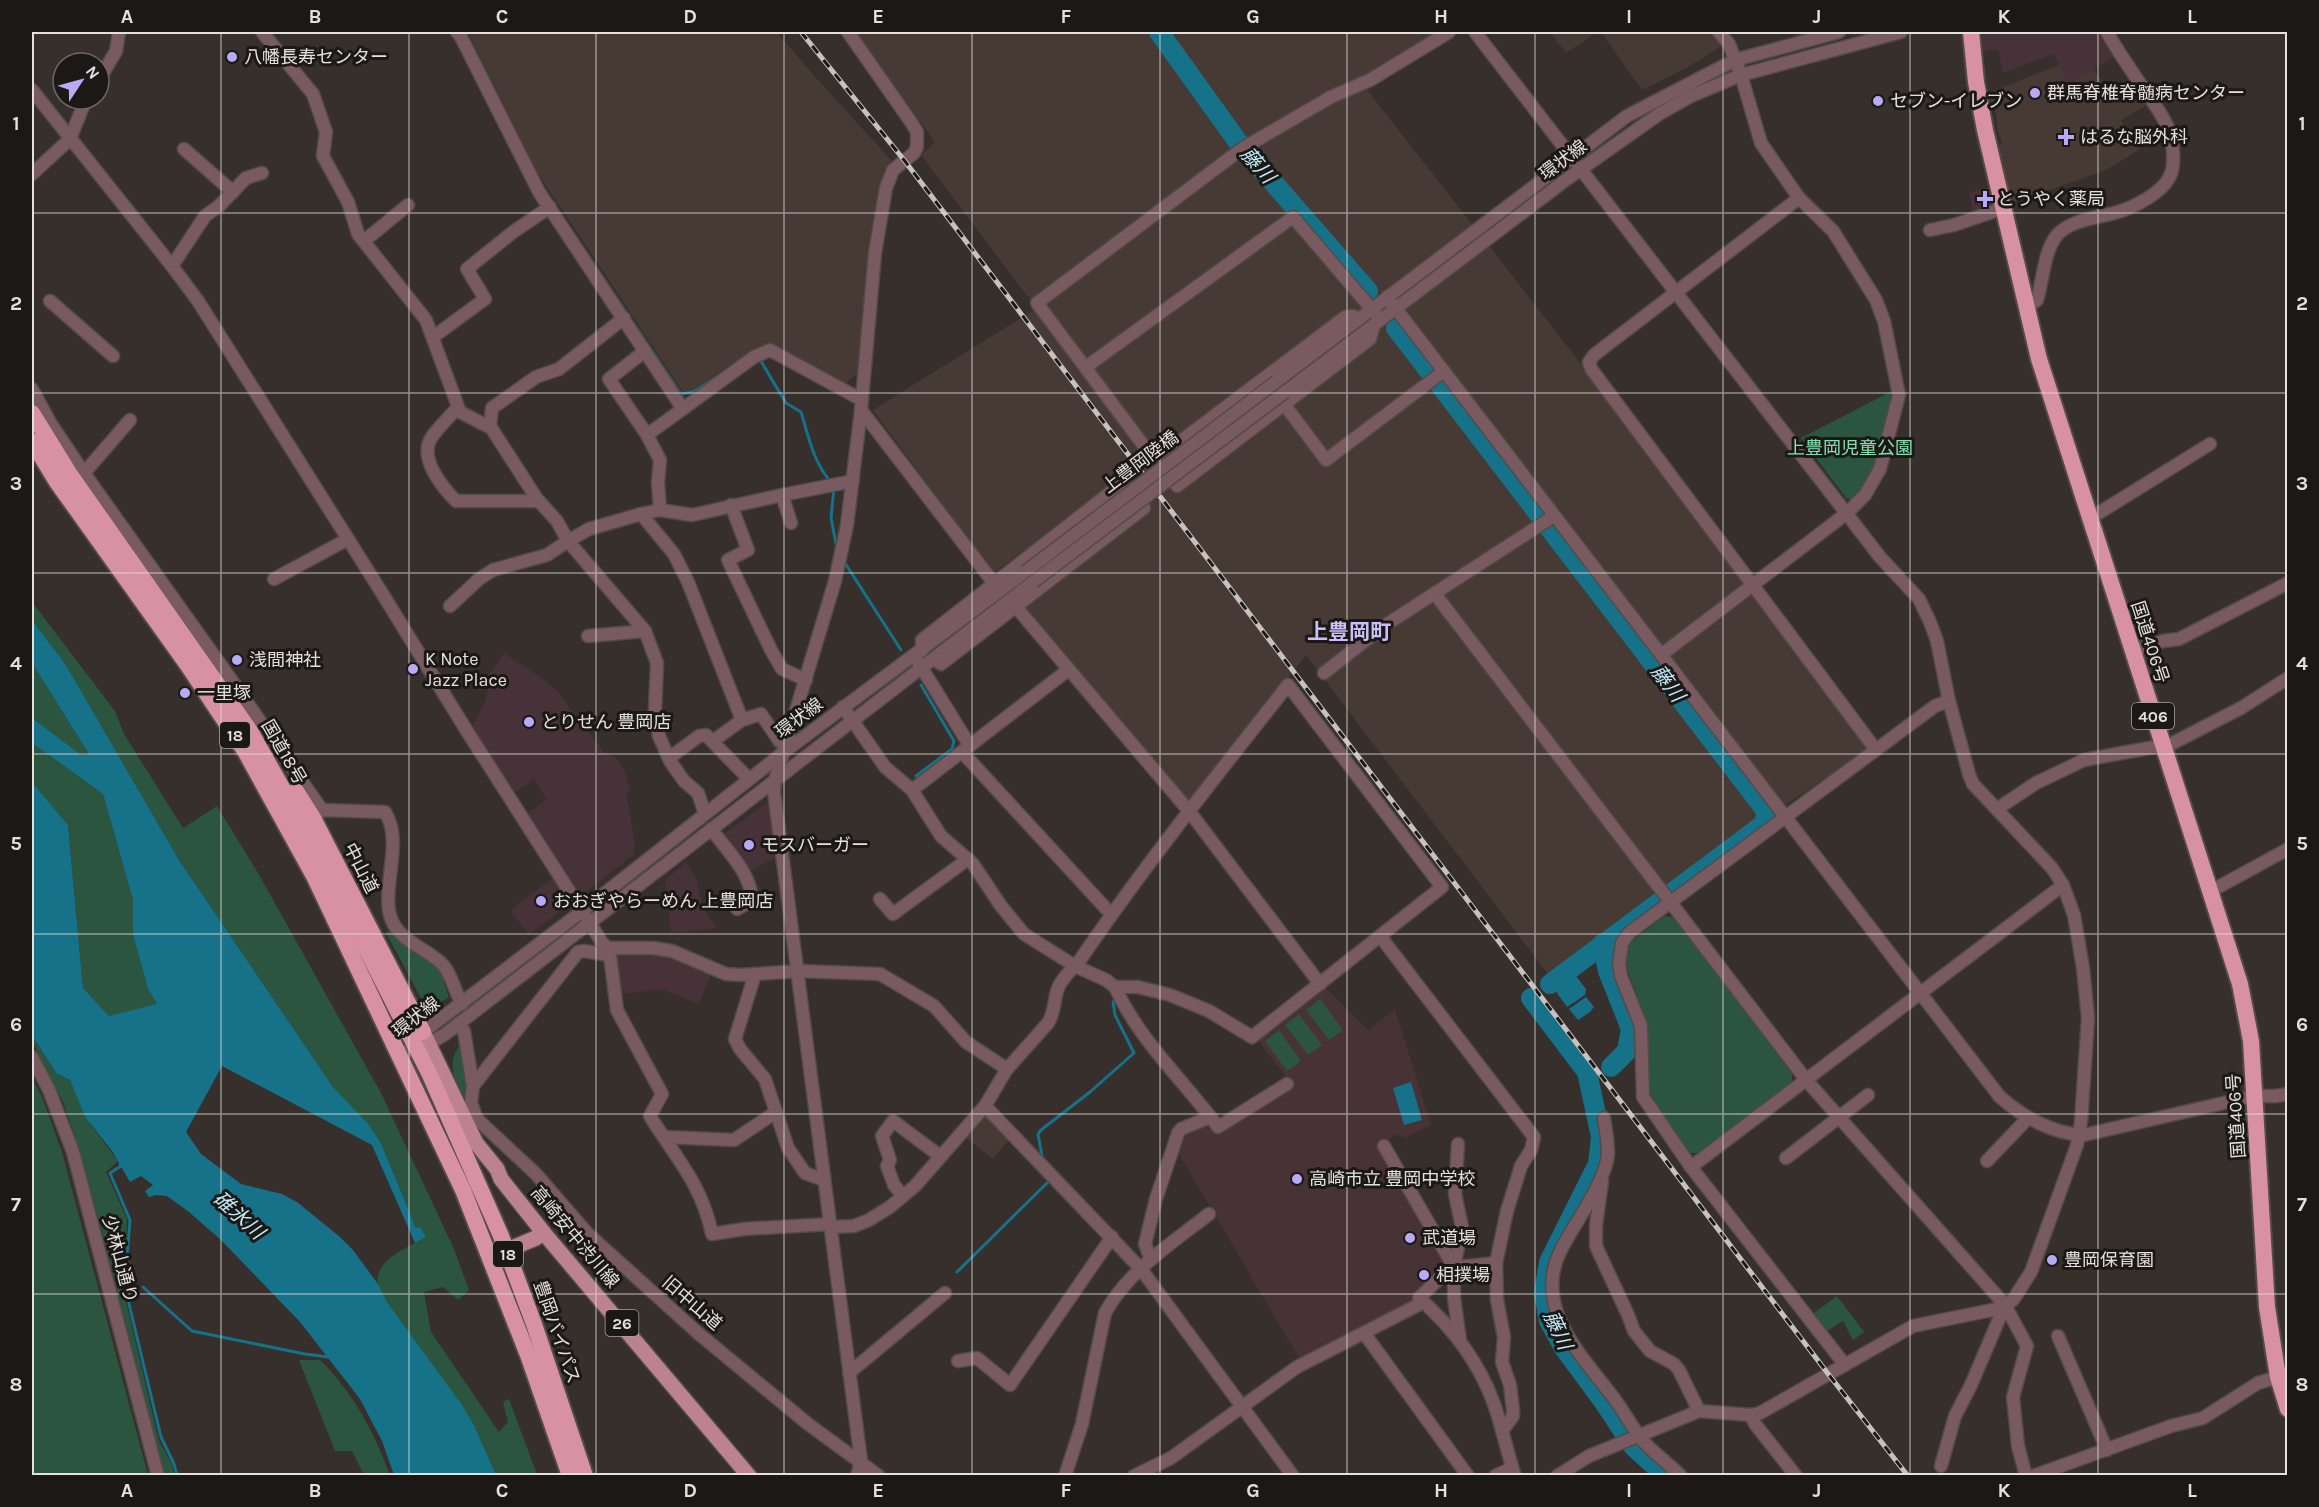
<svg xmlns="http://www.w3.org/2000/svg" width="2319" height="1507" font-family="Karla,'Noto Sans JP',sans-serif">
	<rect width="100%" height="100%" fill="#362f2c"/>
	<g fill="#463238">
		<path d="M1980 32H2104L2117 55 2067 86 2054 54 2003 73 1998 49 1981 52Z"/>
		<path d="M1991 188 1996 208 1973 213 1969 192Z"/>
		<path d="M504 653 546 681 557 691 605 753 616 758 624 769 630 788 627 797 635 843 634 854 577 899 523 816 547 800 534 779 511 795 470 729 479 714 486 699 489 674Z"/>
		<path d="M772 799 780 855 747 873 722 835Z"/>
		<path d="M686 863 696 877 703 908 717 928 671 933 665 880Z"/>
		<path d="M554 878 570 904 529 935 511 912 520 902Z"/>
		<path d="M613 951 671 953 712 972 699 1004 662 989 616 995Z"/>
	</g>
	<g fill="#473a34">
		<path d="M468 32H777L809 70 891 160 883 176 879 192 869 257 859 372 842 386 774 347 756 349 685 395 537 172Z"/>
		<path d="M855 32H1440L1370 77 1244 141 1031 301 921 155 935 142Z"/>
		<path d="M1550 32H1597L1566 53Z"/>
		<path d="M1601 32H1713L1721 39 1722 46 1688 67 1642 90Z"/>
		<path d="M2059 65 2068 85 2094 69 2108 90 2131 77 2149 104 2121 120 2139 150 2104 171 2010 204 1998 150 2002 142 1998 132 1996 114 1988 93Z"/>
		<path d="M1364 86 1582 365 1867 743 1866 751 1763 820 1657 896 1551 978 1306 655 1190 806 1022 607 1151 510 1128 476 993 573 873 410 1040 306 1251 149Z"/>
		<path d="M985 1115H989L1010 1138 993 1159 965 1137Z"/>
	</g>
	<path fill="#473235" d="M1324 986 1368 1030 1395 1009 1431 1125 1405 1138 1397 1134 1380 1145 1446 1258 1445 1267 1413 1297 1416 1300 1300 1360 1178 1152 1183 1136 1186 1133 1207 1123 1215 1133 1292 1084 1257 1039Z"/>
	<g fill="#2b553f">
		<path d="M1892 391 1894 395C1885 430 1882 477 1852 500L1846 498 1801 438Z"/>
		<path d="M32 602 115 711 124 734 183 828 217 806 258 873 381 1093 454 1249 469 1290 458 1300 443 1287 424 1292 431 1332 499 1432 508 1422 503 1402 509 1399 536 1472 533 1475H496L475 1427 462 1406 387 1302C385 1297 379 1290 378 1285 373 1260 409 1247 426 1237L416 1228 381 1143 333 1087 179 860 66 665 32 620Z"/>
		<path d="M32 663 89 754 81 756 32 718Z"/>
		<path d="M32 743 103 794 133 900V935L148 989 158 1005 109 1016 83 988 68 825 32 782Z"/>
		<path d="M1665 916 1675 918 1792 1074V1084L1698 1153H1689L1650 1096 1647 1023 1625 963 1628 946 1633 940Z"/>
		<path d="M390 929 431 962 441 973 449 998 432 1005 421 998 386 933Z"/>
		<path d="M1320 999 1343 1030 1329 1040 1306 1010Z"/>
		<path d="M1299 1014 1322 1045 1308 1055 1285 1025Z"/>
		<path d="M1279 1030 1301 1061 1287 1071 1265 1041Z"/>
		<path d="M32 1035 56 1073 70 1080 85 1117 118 1161 106 1172 127 1219 125 1297 159 1441 172 1464 174 1475H164L103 1235 78 1145 63 1102 32 1041Z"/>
		<path d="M462 1042 469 1082 467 1105C457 1082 443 1065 462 1042Z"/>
		<path d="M32 1077 42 1097 62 1152 148 1475H32Z"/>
		<path d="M1837 1296 1864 1332 1853 1340 1843 1321 1827 1331 1814 1313Z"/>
		<path d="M299 1360H320C353 1392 374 1432 390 1475H364L352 1451H335Z"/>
	</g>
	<g fill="#157289">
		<path d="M32 620 66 665 179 860 333 1087 369 1125 381 1143 416 1228 420 1227 426 1237 415 1243 372 1145 222 1066 186 1132 201 1154 241 1184 282 1194 297 1202 340 1237 353 1250 378 1284 387 1302 462 1405 475 1427 496 1475H394L382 1441 360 1399 300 1322 221 1240 189 1212 167 1196 156 1195 149 1197 145 1191 153 1185 141 1176 130 1182 112 1151 85 1117 70 1080 56 1073 32 1035V782L68 825 83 988 109 1016 157 1004 148 989 133 935V900L103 794 32 743V718L81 755 89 754 32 663Z"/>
		<path d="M1572 971 1586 989 1585 995 1567 1007 1557 993 1556 982Z"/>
		<path d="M1586 997 1594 1007 1590 1012 1578 1020 1569 1009Z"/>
		<path d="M1411 1082 1422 1120 1404 1125 1393 1088Z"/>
	</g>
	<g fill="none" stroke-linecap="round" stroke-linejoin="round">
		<g stroke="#157289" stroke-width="3">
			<path d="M465 32 490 81"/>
			<path d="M573 233 681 394 693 392 721 374"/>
			<path d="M759 358 786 403 801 412C808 435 814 464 831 482"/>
			<path d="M834 488 831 518 837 549"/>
			<path d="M843 560 901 650"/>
			<path d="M916 776 952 749 954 741 921 685"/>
			<path d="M1042 1156 1038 1134 1041 1130 1090 1092 1134 1053 1115 1015 1113 1002 1117 999"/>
			<path d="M120 1164 121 1166 110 1173 130 1220 127 1258 129 1304 161 1437 174 1464 177 1476"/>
			<path d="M128 1262 132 1272"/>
			<path d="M957 1272 1047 1183"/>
			<path d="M143 1287 192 1331 305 1354 328 1357"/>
		</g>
		<g stroke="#157289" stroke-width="20">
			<path d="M1159 32 1238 142 1368 291"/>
			<path d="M1396 328 1429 371"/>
			<path d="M1440 385 1767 812 1764 824 1550 984"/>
			<path d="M1602 944 1608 971 1631 1029 1627 1051 1611 1067"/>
			<path d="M1531 998 1587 1072 1601 1137 1598 1164 1549 1262 1544 1293 1549 1321 1564 1348 1604 1402 1633 1446 1666 1476"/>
		</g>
		<defs>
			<g id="minor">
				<path d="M262 32 313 94 326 132 323 156 348 202 358 234 426 320 460 412 491 428"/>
				<path d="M457 32 461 37 539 192 683 409"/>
				<path d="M848 32 911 122 917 132V147L914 153 893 170 886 188 875 253 861 410 847 525 835 581 775 780 774 792 861 1461 857 1476"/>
				<path d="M1475 32 1880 557 1919 599 1930 622 1937 641 1949 701 1969 774 1973 784 2052 868 2063 885 2074 915 2083 968 2088 1018 2081 1122 2077 1145 2031 1272 2013 1300 1997 1309 1913 1326 1760 1413 1751 1415 1699 1411 1589 1456 1557 1476"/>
				<path d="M99 80 116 51 119 32"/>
				<path d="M32 90 172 266 198 301 382 593 465 728 603 944 609 948H653L672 951 726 974 741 975 799 971 880 974 934 1006 966 1042 1007 1069"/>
				<path d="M184 149 233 192"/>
				<path d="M32 174 70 139 86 99"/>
				<path d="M1799 198 1594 355 1589 362 1592 370 1876 750"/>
				<path d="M1930 230 1954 225 2004 208"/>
				<path d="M364 241 408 205"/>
				<path d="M172 266 205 216 219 206 246 178 262 173"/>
				<path d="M1387 297 2000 1097C2023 1117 2053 1134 2084 1135L2254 1096H2276L2288 1094"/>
				<path d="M50 301 113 356"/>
				<path d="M2027 307 2037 300C2043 280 2044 251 2057 235 2073 218 2101 218 2121 211 2136 206 2161 193 2169 178 2176 166 2173 145 2170 133 2165 117 2153 103 2144 89 2131 70 2118 52 2107 32"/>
				<path d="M624 318 559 369 536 377 492 408 490 426 537 499 557 521 568 541 645 631 657 663 655 710 659 736 670 761 684 781 698 793 705 814"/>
				<path d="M1374 325 1370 339 1177 486 1157 459 1147 450 1037 303 1243 148 1331 97 1370 80 1449 32"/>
				<path d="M433 337 485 299 467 269 513 232 550 207"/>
				<path d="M645 351 609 379 647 435 660 460 658 482 660 510"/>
				<path d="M1086 367 1293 217 1376 314"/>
				<path d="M1277 381 1627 116 1735 60 1839 32"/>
				<path d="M32 389 51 424 84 473 230 678 322 810"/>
				<path d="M1285 392 1567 179 1659 114 1691 96 1741 75 1901 32"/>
				<path d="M1284 404 1326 460 1444 371"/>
				<path d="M458 407C450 417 436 429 430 440 420 460 443 488 456 501H539"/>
				<path d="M861 410 993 582"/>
				<path d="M647 435 754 357 770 350 862 400"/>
				<path d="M1157 459 1345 317 1353 316 1359 319"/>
				<path d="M84 473 130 420"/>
				<path d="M782 495 853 481"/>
				<path d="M731 505 748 550 728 560 771 650 782 669 806 680"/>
				<path d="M641 514 674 554 688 582 742 720"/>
				<path d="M2089 519 2210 444"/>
				<path d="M274 579 348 539"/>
				<path d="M1435 594 1807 1081 2005 1305 2027 1346 2013 1397 2018 1446 2026 1476"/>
				<path d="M450 606 479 579 493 570 547 555 568 541 589 529 641 514 660 510 692 515 782 495 791 523"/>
				<path d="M1016 607 1189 811 1320 984"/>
				<path d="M588 636 645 631"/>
				<path d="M922 651V640L1125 481 1144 508 941 664 933 659"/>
				<path d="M2132 651 2163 641 2179 639 2288 583"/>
				<path d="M1661 655 1847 513 1865 495 1880 469 1899 395 1884 321 1876 300 1833 231 1799 198 1761 143 1741 75 1729 44 1719 32"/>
				<path d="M918 662 970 746"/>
				<path d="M1324 673 1384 626 1554 516"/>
				<path d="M713 741 742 720 761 714 780 742 788 740"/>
				<path d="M962 752 1111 914"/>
				<path d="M669 758 699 736 706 735 749 779"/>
				<path d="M912 790 1068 670"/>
				<path d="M1997 809 2036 783 2084 760 2171 744 2241 708 2288 678"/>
				<path d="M317 815 322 810 385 812C405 843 379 891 392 921 402 943 429 949 444 966 452 976 455 992 462 1004"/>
				<path d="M711 829C726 849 751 873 752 900L737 909"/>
				<path d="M2211 891 2288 849"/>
				<path d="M880 899 893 914 968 859"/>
				<path d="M1380 936 1534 1137 1531 1150 1521 1166 1507 1211 1496 1263 1497 1300 1504 1337 1502 1362 1510 1385 1513 1410V1416L1502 1431"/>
				<path d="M609 948 617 1010 662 1094 650 1116C675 1157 702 1184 712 1234L744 1229 831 1224"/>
				<path d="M755 974 735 1039 740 1049 765 1079 788 1148 805 1173 824 1180"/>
				<path d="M1115 987C1139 1040 1184 1081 1218 1127L1287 1084"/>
				<path d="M458 1024 464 1031 473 1086 471 1103 477 1119 536 1174 587 1233 699 1334 808 1424 879 1476"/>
				<path d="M418 1036 581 912 784 752 1025 572"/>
				<path d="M399 1052 417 1050 444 1035 1033 582"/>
				<path d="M32 1057 49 1090 73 1152 158 1476"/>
				<path d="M473 1086 578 952 584 951 609 955"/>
				<path d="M985 1106 1141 1269 1293 1476"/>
				<path d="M1604 1118C1606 1130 1608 1142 1608 1154 1606 1182 1573 1225 1560 1252 1533 1308 1582 1356 1613 1397 1624 1411 1632 1428 1644 1442 1655 1454 1669 1464 1681 1476"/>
				<path d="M664 1137 734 1140 776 1112"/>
				<path d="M1458 1144 1455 1194 1462 1227 1454 1267V1298L1460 1340"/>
				<path d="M1384 1146 1454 1267"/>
				<path d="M1786 1158 1868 1095"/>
				<path d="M1987 1161 2028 1118"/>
				<path d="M1691 1167 2063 885"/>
				<path d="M1602 1181 1596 1225V1246L1628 1315 1634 1331 1650 1351 1674 1364 1679 1370 1699 1411"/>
				<path d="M903 1196 894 1185 887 1166 890 1160 882 1136 893 1121 940 1156"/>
				<path d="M831 1227 854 1226 869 1220 890 1207 915 1186 985 1106 1007 1069 1048 1023C1056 1011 1053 998 1059 986 1064 976 1073 968 1080 960 1145 865 1217 775 1288 685L1442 887 1252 1037 1209 1011 1170 995 1138 987H1115L1106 980 1075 966 1024 934 1001 906 973 864 941 836 912 790 885 767 843 707"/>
				<path d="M1151 1260 1145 1244 1156 1199 1178 1133 1181 1129 1210 1117"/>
				<path d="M1496 1263 1450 1268 1419 1298C1452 1327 1479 1362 1494 1404 1502 1427 1507 1452 1515 1476"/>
				<path d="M1364 1333 1468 1476"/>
				<path d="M2058 1336 2107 1450"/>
				<path d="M958 1361 977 1358 1010 1385 1112 1237"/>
				<path d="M1845 1365 1691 1167 1643 1097 1641 1026 1621 976 1619 964 1622 943 1629 933 1935 706 1949 701"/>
				<path d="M849 1373 945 1293"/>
				<path d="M1751 1415 1755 1424 1796 1476"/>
				<path d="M1941 1466 1955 1416 1971 1385 2005 1305"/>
				<path d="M1065 1476 1082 1424 1105 1313C1128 1271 1172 1243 1209 1214"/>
				<path d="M1134 1476 1171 1458 1297 1367 1418 1305 1422 1301"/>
				<path d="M1495 1476 1512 1468"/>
				<path d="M2033 1476 2171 1426 2203 1418 2258 1383 2278 1377"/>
			</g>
			<g id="major">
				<path d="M423 1032 476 1143 497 1169 501 1179 543 1232 749 1476"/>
				<path d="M490 1257 536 1238 543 1232"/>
			</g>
			<g id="highway">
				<path d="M1971 32 1976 82 1985 130 2039 359 2240 984 2251 1041 2267 1307 2278 1377 2288 1409"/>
				<path d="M32 413 69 473 250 731 306 830 430 1075 501 1236 534 1324 585 1476"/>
				<path d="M32 441 57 482 187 664 245 751 315 878 463 1190 528 1355 570 1476"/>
				<path d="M296 791 313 818 423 1032"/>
			</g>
		</defs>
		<use href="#minor" stroke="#524b48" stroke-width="15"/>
		<use href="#major" stroke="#524b48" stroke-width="18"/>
		<use href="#highway" stroke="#524b48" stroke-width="20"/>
		<use href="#minor" stroke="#785a60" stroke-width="12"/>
		<use href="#major" stroke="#bc828e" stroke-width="15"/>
		<use href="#highway" stroke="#d791a0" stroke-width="16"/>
		<defs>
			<path id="rail" d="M801 32 904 160 1829 1375 1908 1476"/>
		</defs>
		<use href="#rail" stroke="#c6c2bf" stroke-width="5"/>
		<use href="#rail" stroke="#1b1816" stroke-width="3" stroke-dasharray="9" stroke-linecap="butt"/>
		<defs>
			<g id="minor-bridge">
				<path d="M1025 572 1277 381"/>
				<path d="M1033 582 1285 392"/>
			</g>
		</defs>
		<use href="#minor-bridge" stroke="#524b48" stroke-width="15" stroke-linecap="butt"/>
		<use href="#minor-bridge" stroke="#785a60" stroke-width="12"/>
	</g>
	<path fill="none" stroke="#e4e0dd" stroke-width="1.5" stroke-opacity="0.55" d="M221 32V1476M409 32V1476M596 32V1476M784 32V1476M972 32V1476M1160 32V1476M1347 32V1476M1535 32V1476M1723 32V1476M1910 32V1476M2098 32V1476M32 213H2288M32 393H2288M32 573H2288M32 754H2288M32 934H2288M32 1114H2288M32 1294H2288"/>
	<g fill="#b7abf8" stroke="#1b1816" stroke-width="2">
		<circle cx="232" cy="57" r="6"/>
		<circle cx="2035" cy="93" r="6"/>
		<circle cx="1878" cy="101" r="6"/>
		<path d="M2063 128h6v6h6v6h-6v6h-6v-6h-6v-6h6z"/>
		<path d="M1982 190h6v6h6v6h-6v6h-6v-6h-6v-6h6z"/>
		<circle cx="237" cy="660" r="6"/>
		<circle cx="413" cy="669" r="6"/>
		<circle cx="185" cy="693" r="6"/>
		<circle cx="529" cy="722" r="6"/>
		<circle cx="749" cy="845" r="6"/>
		<circle cx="541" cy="901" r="6"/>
		<circle cx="1297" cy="1179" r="6"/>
		<circle cx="1410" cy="1238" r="6"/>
		<circle cx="2052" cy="1260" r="6"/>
		<circle cx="1424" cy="1275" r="6"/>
	</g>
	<g text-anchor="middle" stroke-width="6" stroke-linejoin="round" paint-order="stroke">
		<g fill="#1b1816" stroke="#a8a4a1" stroke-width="1.5">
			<rect x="2132" y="703" width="42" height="26" rx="4.5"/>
			<rect x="220" y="722" width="30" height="26" rx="4.5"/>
			<rect x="493" y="1241" width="30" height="26" rx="4.5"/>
			<rect x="605.5" y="1310" width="33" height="26" rx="4.5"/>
		</g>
		<g font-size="16" font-weight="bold" fill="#e4e0dd">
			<text x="2153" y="722">406</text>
			<text x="235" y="741">18</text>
			<text x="508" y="1260">18</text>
			<text x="622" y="1329">26</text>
		</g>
		<g font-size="18" fill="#e4e0dd" stroke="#1b1816" text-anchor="start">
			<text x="244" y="63">八幡長寿センター</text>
			<text x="2047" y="99">群馬脊椎脊髄病センター</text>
			<text x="1890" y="107">セブン-イレブン</text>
			<text x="2080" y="143">はるな脳外科</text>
			<text x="1997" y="205">とうやく薬局</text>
			<text x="425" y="665">K Note<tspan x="425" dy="21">Jazz Place</tspan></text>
			<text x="249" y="666">浅間神社</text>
			<text x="197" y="699">一里塚</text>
			<text x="541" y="728">とりせん 豊岡店</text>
			<text x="761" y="851">モスバーガー</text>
			<text x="553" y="907">おおぎやらーめん 上豊岡店</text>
			<text x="1309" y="1185">高崎市立 豊岡中学校</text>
			<text x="1422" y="1244">武道場</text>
			<text x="2064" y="1266">豊岡保育園</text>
			<text x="1436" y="1281">相撲場</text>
		</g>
		<g font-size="18" fill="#e4e0dd" stroke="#1b1816">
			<text transform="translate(1563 160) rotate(-37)" y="6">環状線</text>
			<text transform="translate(1140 462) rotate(-37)" y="6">上豊岡陸橋</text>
			<text transform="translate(2150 642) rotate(72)" y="6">国道406号</text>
			<text transform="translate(799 718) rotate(-37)" y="6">環状線</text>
			<text transform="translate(284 752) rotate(60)" y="6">国道18号</text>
			<text transform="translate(361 868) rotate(63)" y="6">中山道</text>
			<text transform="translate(416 1017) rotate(-38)" y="6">環状線</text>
			<text transform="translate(2236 1116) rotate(-94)" y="6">国道406号</text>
			<text transform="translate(575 1237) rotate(50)" y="6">高崎安中渋川線</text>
			<text transform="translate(120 1259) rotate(75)" y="6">少林山通り</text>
			<text transform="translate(692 1303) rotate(41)" y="6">旧中山道</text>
			<text transform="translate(557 1332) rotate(71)" y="6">豊岡バイパス</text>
		</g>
		<g font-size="18" fill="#81e2af" stroke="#1b1816">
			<text x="1850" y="454">上豊岡児童公園</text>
		</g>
		<g font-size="20" font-style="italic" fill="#c1ebf8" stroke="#1b1816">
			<text transform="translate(1258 165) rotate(49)" y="7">藤川</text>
			<text transform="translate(1668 683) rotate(53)" y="7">藤川</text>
			<text transform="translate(239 1215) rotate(42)" y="7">碓氷川</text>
			<text transform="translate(1558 1330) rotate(65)" y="7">藤川</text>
		</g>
		<g font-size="21" font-weight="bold" fill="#c8c0f9" stroke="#1b1816">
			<text x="1349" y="639">上豊岡町</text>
		</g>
	</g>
	<rect width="2319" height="1507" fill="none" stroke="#1b1816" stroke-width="66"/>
	<g transform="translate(81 81) rotate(54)"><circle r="28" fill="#1b1816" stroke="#6b6866" stroke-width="1.5"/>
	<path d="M0-4.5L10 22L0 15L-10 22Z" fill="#b7abf8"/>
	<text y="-9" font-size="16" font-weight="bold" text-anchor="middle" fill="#e4e0dd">N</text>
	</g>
	<rect x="33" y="33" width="2253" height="1441" fill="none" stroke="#e4e0dd" stroke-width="2"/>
	<g font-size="20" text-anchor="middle" font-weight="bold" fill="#e4e0dd">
		<text x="127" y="23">A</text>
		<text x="315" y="23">B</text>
		<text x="502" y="23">C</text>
		<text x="690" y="23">D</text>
		<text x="878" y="23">E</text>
		<text x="1066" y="23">F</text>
		<text x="1253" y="23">G</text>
		<text x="1441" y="23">H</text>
		<text x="1629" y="23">I</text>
		<text x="1817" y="23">J</text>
		<text x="2004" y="23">K</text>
		<text x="2192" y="23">L</text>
		<text x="16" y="130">1</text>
		<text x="2302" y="130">1</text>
		<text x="16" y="310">2</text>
		<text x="2302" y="310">2</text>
		<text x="16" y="490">3</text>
		<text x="2302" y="490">3</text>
		<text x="16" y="670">4</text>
		<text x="2302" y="670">4</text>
		<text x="16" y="850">5</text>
		<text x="2302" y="850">5</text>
		<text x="16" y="1031">6</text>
		<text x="2302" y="1031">6</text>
		<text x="16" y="1211">7</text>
		<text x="2302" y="1211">7</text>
		<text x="16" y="1391">8</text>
		<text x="2302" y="1391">8</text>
		<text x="127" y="1497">A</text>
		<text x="315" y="1497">B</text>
		<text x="502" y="1497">C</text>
		<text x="690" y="1497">D</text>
		<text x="878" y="1497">E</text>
		<text x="1066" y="1497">F</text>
		<text x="1253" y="1497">G</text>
		<text x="1441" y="1497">H</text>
		<text x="1629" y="1497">I</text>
		<text x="1817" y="1497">J</text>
		<text x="2004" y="1497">K</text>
		<text x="2192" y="1497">L</text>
	</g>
</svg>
